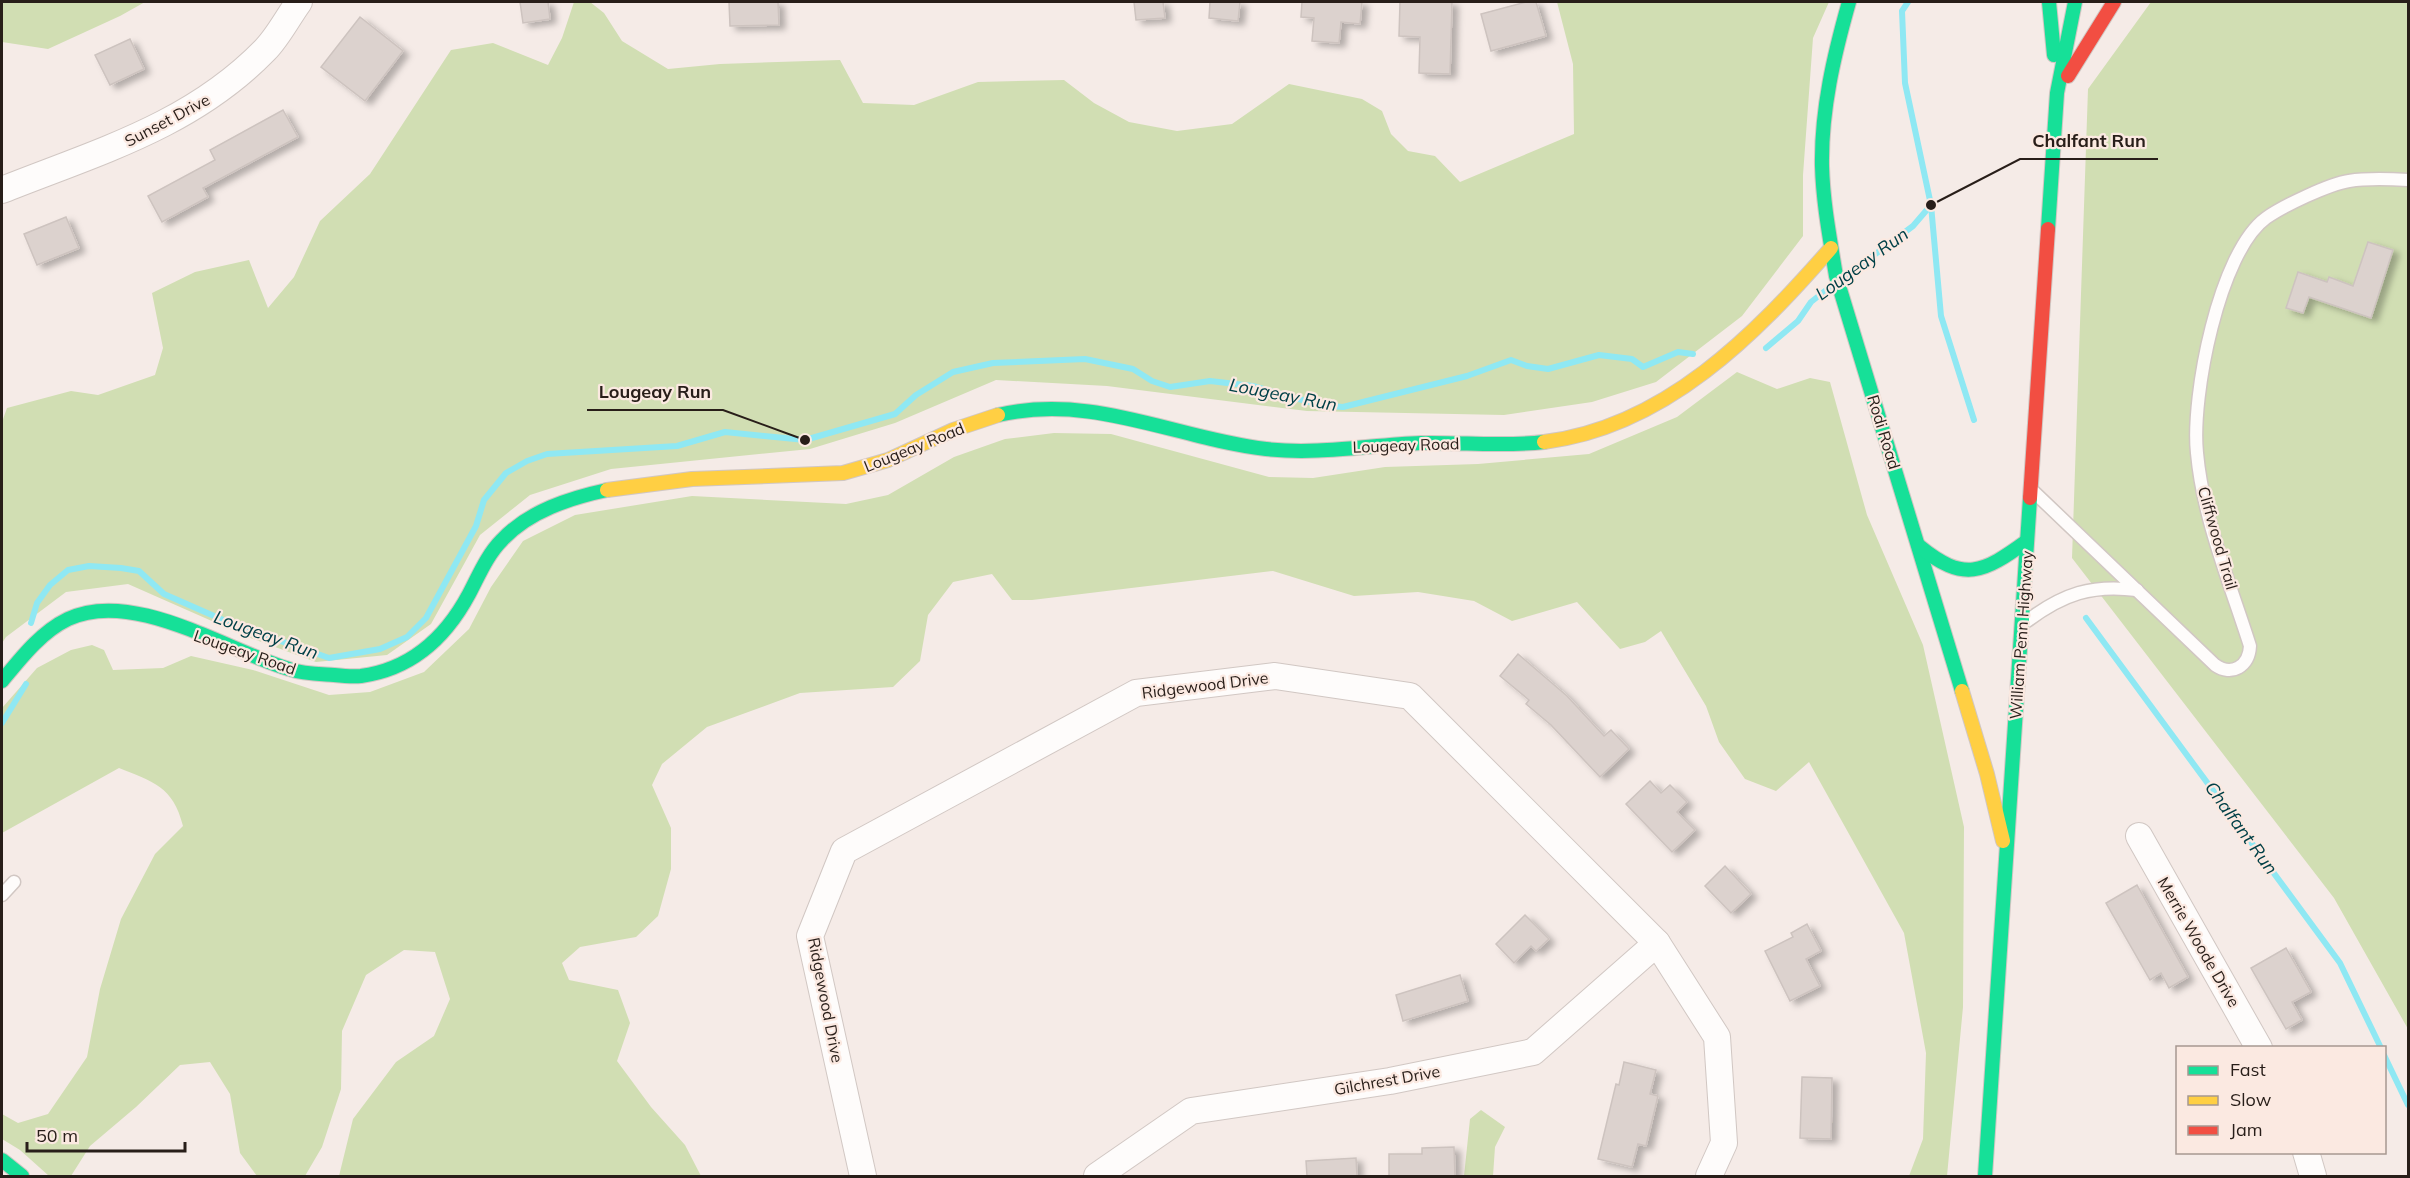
<svg xmlns="http://www.w3.org/2000/svg" width="2410" height="1178" font-family="Mulish,sans-serif">
	<defs>
		<filter id="shadow"><feDropShadow dx="6" dy="4" stdDeviation="3" flood-color="#0004"/></filter>
	</defs>
	<rect width="100%" height="100%" fill="#f5ebe7"/>
	<g fill="#d1deb3">
		<path d="M2 2H145L120 16 48 49 2 42Z"/>
		<path d="M574 2H590L604 13 622 41 668 69 720 64 840 60 863 103 914 105 978 82 1064 80 1094 103 1129 122 1177 131 1232 124 1289 84 1362 99 1382 111 1391 134 1408 151 1435 156 1460 182 1574 134 1573 64 1557 2H1829L1813 38 1803 175V236L1742 316 1656 382 1592 402 1504 415 1307 411 1107 386 996 380 895 423 810 449 611 469 530 495 480 535 431 624 387 655 316 662 248 637 128 584 66 592 6 637 2 643V422L7 408 71 391 98 395 155 375 163 348 152 293 195 272 249 260 268 308 294 277 320 221 370 174 451 50 493 43 548 65 562 38Z"/>
		<path d="M2151 2H2408V1029L2334 898 2072 558 2088 89Z"/>
		<path d="M1737 372 1777 389 1810 378 1830 382 1867 515 1923 645 1964 827 1963 1007 1947 1176H1909L1923 1139 1926 1053 1904 933 1809 762 1776 791 1745 779 1719 742 1706 706 1661 631 1645 642 1620 649 1577 602 1512 621 1474 601 1418 592 1354 596 1273 571 1032 600H1012L992 574 953 582 928 615 920 661 893 687 800 693 707 727 662 764 652 785 671 828V869L658 916 636 937 580 947 562 963 569 980 618 990 630 1023 617 1061 651 1107 685 1145 701 1176H339L353 1119 396 1062 434 1036 450 999 435 952 404 950 366 975 342 1031 341 1089 322 1147 305 1176H257L240 1153 230 1094 210 1062 180 1065 136 1107 90 1146 71 1176H49L20 1150 2 1139V1114L18 1123 48 1114 87 1057 100 989 121 919 155 854 183 826C173 786 153 782 119 768L2 833V708L37 668 71 650 92 645 104 650 113 670 163 668 191 656 253 670 329 695 370 692 424 672 469 629 491 587 523 541 575 515 692 496 846 504 888 495 954 457 1005 439 1054 433 1111 434 1269 477 1313 478 1385 467 1478 464 1589 454 1677 417Z"/>
		<path d="M1481 1110 1505 1127 1495 1147 1493 1176H1464L1470 1119Z"/>
	</g>
	<g fill="none" stroke-linecap="round" stroke-linejoin="round">
		<g stroke="#8fe8f3" stroke-width="6">
			<path d="M1908 2 1902 11 1905 83 1931 205 1941 316 1974 420"/>
			<path d="M1846 276 1913 226 1931 205"/>
			<path d="M1766 348 1798 321 1811 302 1830 287"/>
			<path d="M2086 618 2340 963 2381 1048"/>
			<path d="M31 623 37 603 50 585 68 570 89 566 121 568 139 571 164 594 230 623 329 658 380 649 407 637 426 618 476 526 484 500 506 473 527 461 547 454 677 446 725 432 805 440 895 414 916 395 953 372 993 363 1085 359 1133 369 1152 381 1170 387 1210 381 1253 386 1320 405 1343 407 1467 376 1511 360 1527 366 1548 369 1599 355 1632 359 1643 367 1678 352 1693 354"/>
			<path d="M2 723 26 684"/>
			<path d="M2384 1055 2408 1105"/>
		</g>
	</g>
	<g fill="#dcd2ce" stroke="#cdc3bf" stroke-width="1.5" filter="url(#shadow)">
		<path d="M520 2H548L550 19 523 23Z"/>
		<path d="M729 2H778L779 25 730 26Z"/>
		<path d="M1134 2H1163L1165 18 1136 20Z"/>
		<path d="M1210 2H1240L1238 21 1209 18Z"/>
		<path d="M1302 2H1362L1360 24 1341 22 1339 43 1312 41 1314 18 1301 17Z"/>
		<path d="M1400 2H1452L1450 74 1419 73 1420 37 1399 36Z"/>
		<path d="M1526 2H1536L1546 36 1491 51 1481 14Z"/>
		<path d="M360 17 403 51 365 101 321 67Z"/>
		<path d="M130 39 144 69 110 85 95 55Z"/>
		<path d="M283 110 298 137 203 188 208 197 162 222 148 196 215 160 210 150Z"/>
		<path d="M66 217 79 248 37 265 24 234Z"/>
		<path d="M2368 242 2393 250 2371 318 2309 297 2303 313 2286 308 2298 272 2327 282 2329 277 2353 286Z"/>
		<path d="M1518 654 1567 696 1604 736 1611 730 1629 749 1600 777 1551 725 1526 704 1529 700 1500 676Z"/>
		<path d="M1650 781 1661 793 1670 785 1687 802 1677 812 1695 830 1672 852 1626 804Z"/>
		<path d="M1725 866 1751 894 1731 913 1705 886Z"/>
		<path d="M2137 885 2188 977 2169 988 2161 973 2150 980 2106 903Z"/>
		<path d="M1525 915 1549 939 1536 951 1531 946 1514 963 1496 944Z"/>
		<path d="M1807 924 1821 951 1806 959 1820 986 1790 1001 1765 951 1793 937 1791 933Z"/>
		<path d="M2286 948 2311 992 2292 1002 2302 1020 2286 1029 2251 968Z"/>
		<path d="M1460 975 1468 1001 1403 1021 1396 995Z"/>
		<path d="M1624 1062 1656 1070 1650 1094 1658 1096 1646 1146 1638 1144 1632 1167 1598 1159 1616 1084 1619 1085Z"/>
		<path d="M1802 1077 1832 1078 1831 1139 1800 1138Z"/>
		<path d="M1454 1147 1455 1176H1389V1154H1422V1148Z"/>
		<path d="M1356 1158 1357 1176H1307L1306 1161Z"/>
	</g>
	<g fill="none" stroke-linecap="round" stroke-linejoin="round">
		<defs>
			<g id="lane">
				<path d="M2034 492 2215 665C2232 677 2249 666 2250 646 2230 583 2203 519 2197 453 2191 397 2219 252 2266 218 2283 206 2329 184 2349 181 2368 178 2390 179 2408 180"/>
				<path d="M2027 621C2063 594 2092 584 2137 590"/>
				<path d="M2 895 14 882"/>
			</g>
			<g id="street">
				<path d="M2 190C97 152 191 126 265 50 278 37 288 17 299 2"/>
				<path d="M2139 836 2259 1048"/>
				<path d="M2306 1152 2313 1176"/>
				<path d="M863 1176 810 936 844 851 1136 693 1275 676 1410 696 1657 943 1717 1037 1724 1143 1709 1176"/>
				<path d="M1097 1176 1191 1111 1390 1081 1533 1052 1657 943"/>
			</g>
			<g id="fast">
				<path d="M1849 2C1834 55 1821 110 1822 166 1823 203 1830 239 1836 276L1962 691"/>
				<path d="M2049 2 2054 55"/>
				<path d="M2048 229 2057 93 2075 2"/>
				<path d="M998 415C1093 393 1174 438 1266 449 1318 455 1369 445 1421 443 1462 442 1503 447 1544 442"/>
				<path d="M1919 546C1964 583 1983 573 2027 541"/>
				<path d="M2 681C21 658 41 632 68 619 133 588 227 651 289 669 303 674 319 674 334 675 343 676 352 677 361 676 412 669 446 637 469 594 479 575 487 555 502 540 529 511 570 498 607 490"/>
				<path d="M2 1160 22 1176"/>
				<path d="M1985 1176 2030 498"/>
			</g>
			<g id="slow">
				<path d="M1544 442C1665 427 1755 335 1831 248"/>
				<path d="M607 490 692 479 843 473 888 460 953 430 998 415"/>
				<path d="M1962 691 1987 774 2003 841"/>
			</g>
			<g id="jam">
				<path d="M2068 76 2114 2"/>
				<path d="M2030 498 2048 229"/>
			</g>
		</defs>
		<use href="#lane" stroke="#d1c7c3" stroke-width="15"/>
		<use href="#street" stroke="#d1c7c3" stroke-width="28"/>
		<use href="#fast" stroke="#d1c7c3" stroke-width="16"/>
		<use href="#slow" stroke="#d1c7c3" stroke-width="16"/>
		<use href="#jam" stroke="#d1c7c3" stroke-width="16"/>
		<use href="#lane" stroke="#fefcfb" stroke-width="12"/>
		<use href="#street" stroke="#fefcfb" stroke-width="26"/>
		<use href="#fast" stroke="#16e098" stroke-width="14"/>
		<use href="#slow" stroke="#ffcf43" stroke-width="14"/>
		<use href="#jam" stroke="#f24e42" stroke-width="14"/>
	</g>
	<g text-anchor="middle" stroke-width="4.5" stroke-linejoin="round" paint-order="stroke">
		<g font-size="16" fill="#281e19" stroke="#fbe9e1">
			<text transform="translate(167 120) rotate(-28)" y="6">Sunset Drive</text>
			<text transform="translate(1884 432) rotate(73)" y="6">Rodi Road</text>
			<text transform="translate(1406 445) rotate(-2)" y="6">Lougeay Road</text>
			<text transform="translate(914 447) rotate(-22)" y="6">Lougeay Road</text>
			<text transform="translate(2218 538) rotate(74)" y="6">Cliffwood Trail</text>
			<text transform="translate(2021 635) rotate(-86)" y="6">William Penn Highway</text>
			<text transform="translate(245 652) rotate(19)" y="6">Lougeay Road</text>
			<text transform="translate(1205 685) rotate(-7)" y="6">Ridgewood Drive</text>
			<text transform="translate(2199 942) rotate(60)" y="6">Merrie Woode Drive</text>
			<text transform="translate(826 1000) rotate(79)" y="6">Ridgewood Drive</text>
			<text transform="translate(1387 1080) rotate(-10)" y="6">Gilchrest Drive</text>
		</g>
		<g font-size="18" font-style="italic" fill="#004047" stroke="#fbe9e1">
			<text transform="translate(1862 264) rotate(-36)" y="6">Lougeay Run</text>
			<text transform="translate(1283 395) rotate(11)" y="6">Lougeay Run</text>
			<text transform="translate(266 635) rotate(20)" y="6">Lougeay Run</text>
			<text transform="translate(2241 828) rotate(54)" y="6">Chalfant Run</text>
		</g>
	</g>
	<path fill="none" stroke="#281e19" stroke-width="2" d="M1931 205L2020 159H2158M805 440L723 410H587"/>
	<g fill="#281e19" stroke="#fbe9e1" stroke-width="2">
		<circle cx="1931" cy="205" r="6"/>
		<circle cx="805" cy="440" r="6"/>
	</g>
	<g font-size="18" text-anchor="middle" font-weight="bold" fill="#281e19" stroke="#fbe9e1" stroke-width="4.5" stroke-linejoin="round" paint-order="stroke">
		<text x="2089" y="147">Chalfant Run</text>
		<text x="655" y="398">Lougeay Run</text>
	</g>
	<rect width="2410" height="1178" fill="none" stroke="#281e19" stroke-width="6"/>
	<rect x="2176" y="1046" width="210" height="108" fill="#fbe9e1" stroke="#a79891" stroke-width="1.5"/>
	<rect x="2188" y="1066" width="30" height="9" fill="#16e098" stroke="#a79891" stroke-width="1.5"/>
	<text x="2230" y="1076" font-size="18" fill="#281e19">Fast</text>
	<rect x="2188" y="1096" width="30" height="9" fill="#ffcf43" stroke="#a79891" stroke-width="1.5"/>
	<text x="2230" y="1106" font-size="18" fill="#281e19">Slow</text>
	<rect x="2188" y="1126" width="30" height="9" fill="#f24e42" stroke="#a79891" stroke-width="1.5"/>
	<text x="2230" y="1136" font-size="18" fill="#281e19">Jam</text>
	<path d="M27 1142v9h158v-9" fill="none" stroke="#281e19" stroke-width="3"/>
	<text x="36" y="1142" font-size="18" fill="#281e19" stroke="#fbe9e1" stroke-width="4.5" paint-order="stroke">50 m</text>
</svg>
